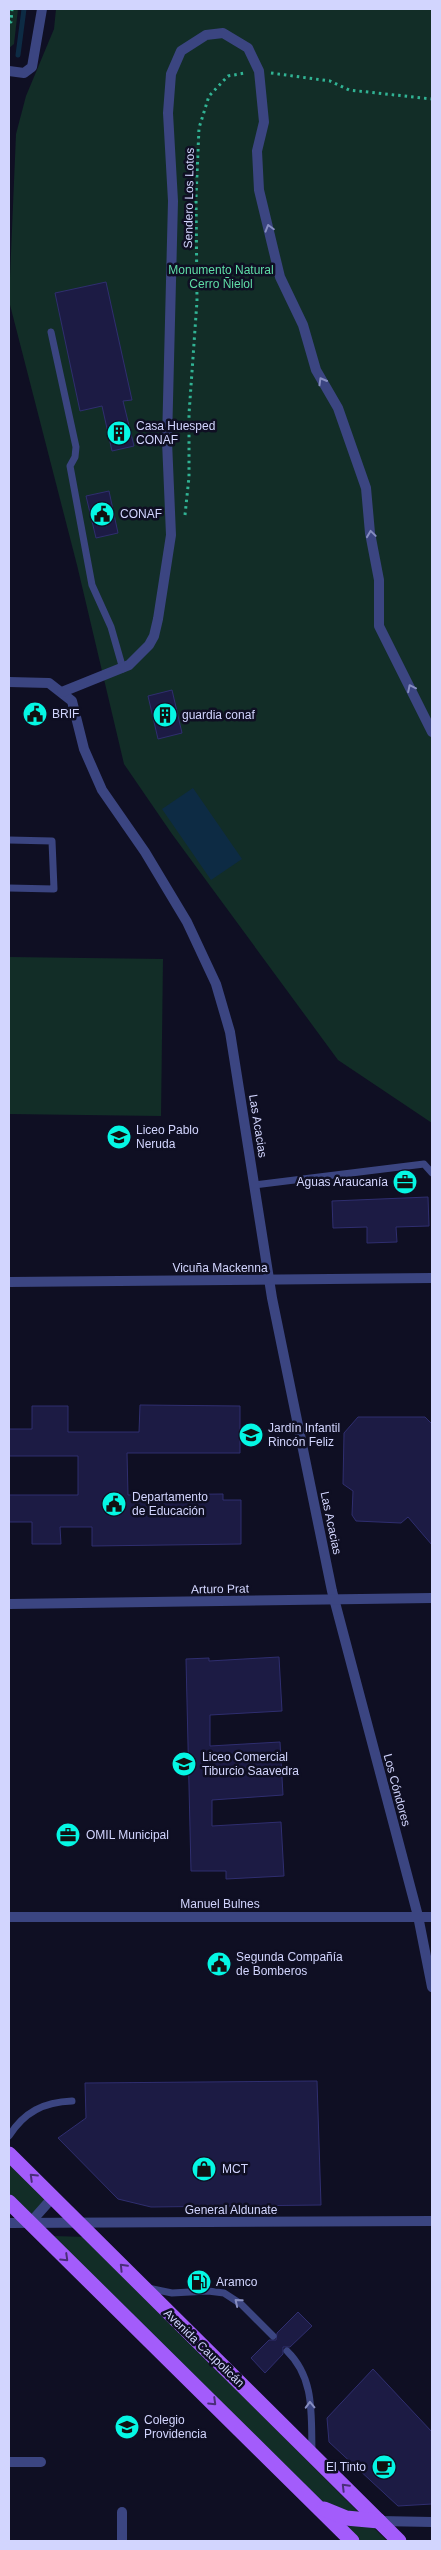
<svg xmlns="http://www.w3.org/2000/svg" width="441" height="2550" font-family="Arial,sans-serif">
	<rect width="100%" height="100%" fill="#0f0f23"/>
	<g fill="#122d27">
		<path d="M9 9H18L14 44 9 48Z"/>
		<path d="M56 9H432V1123L338 1060 172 834 124 764 77 565 9 301 16 134 26 96 54 29Z"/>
		<path d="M9 957 163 959 161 1116 9 1114Z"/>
		<path d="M9 2162 46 2199 32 2218 9 2195Z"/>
		<path d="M53 2236 86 2237 387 2541H360Z"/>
	</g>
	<path fill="#0d2b44" d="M193 788 242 859 211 880 162 809Z"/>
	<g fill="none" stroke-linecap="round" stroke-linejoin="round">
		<path stroke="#0d2b44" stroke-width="5" d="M18 55 24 9"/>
	</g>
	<g fill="#1c1b44" stroke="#2f2e6f">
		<path d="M106 282 132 400 123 401 134 446 112 451 102 406 80 411 55 293Z"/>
		<path d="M109 491 118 533 96 538 86 496Z"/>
		<path d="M172 690 182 733 158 739 148 696Z"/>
		<path d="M428 1197 429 1226 396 1227 397 1242 367 1243V1227L333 1228 332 1201Z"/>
		<path d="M140 1405 240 1406V1453H127L128 1495 223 1494V1500H241V1544L92 1546V1527H60L61 1544H32V1522H9V1495H78V1456H9V1429H32V1406H68V1432H139Z"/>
		<path d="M358 1417H425L432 1424V1545L408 1517 401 1523 356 1521 352 1515 353 1491 343 1484 344 1433Z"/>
		<path d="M279 1657 282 1711 210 1715V1746L280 1742 283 1795 212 1800V1826L281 1822 284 1876 226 1879V1871H191L186 1659 209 1658V1661Z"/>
		<path d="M317 2081 321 2205 151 2207 118 2199 58 2138 86 2118 85 2083Z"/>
		<path d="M298 2312 312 2326 290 2347H283V2354L265 2373 251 2358 269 2340H276L277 2333Z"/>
		<path d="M373 2369 432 2432V2504L398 2506 329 2442 327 2418Z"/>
	</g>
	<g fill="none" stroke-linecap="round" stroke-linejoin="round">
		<g stroke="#31b394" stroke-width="3" stroke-dasharray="2.5 4" stroke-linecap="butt">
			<path d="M9 22H11L12 9"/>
			<path d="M271 73 330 81 349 90 432 99"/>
			<path d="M185 515 189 477V414L197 301 196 197 199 128 209 96 228 76 245 73"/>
		</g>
		<g stroke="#3b4581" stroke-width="7">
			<path d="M51 332 76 447 75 457 70 466 92 585 111 627 123 669"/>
			<path d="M9 840 52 841 54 889 9 888"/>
			<path d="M254 1185 424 1164 432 1173"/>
			<path d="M9 2136C24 2112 44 2102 72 2101"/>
			<path d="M148 2288 172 2293 208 2291 224 2293 241 2304 273 2336"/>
			<path d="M287 2351C315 2378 311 2415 312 2451"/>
		</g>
		<g stroke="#3b4581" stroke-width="10">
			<path d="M9 71 24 73 32 67 42 9"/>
			<path d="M9 682 49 683 72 701 84 749 102 790 145 852 187 922 216 984 230 1032 272 1298 332 1591 418 1916 432 1987"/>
			<path d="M62 692 129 665 149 645 154 636 158 619 171 535 167 441 173 201 168 113 171 74 181 51 206 35 223 33 248 48 259 71 264 122 257 151 259 190 280 277 303 325 316 370 338 408 366 488 370 533 379 580V626L432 732"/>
			<path d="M9 1282 432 1278"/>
			<path d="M9 1604 432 1598"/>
			<path d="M9 1917H432"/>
			<path d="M9 2223 432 2221"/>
			<path d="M30 2223 53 2197"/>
			<path d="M9 2462H41"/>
			<path d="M122 2512V2541"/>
			<path d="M379 2521 432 2522"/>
		</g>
		<g stroke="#a35cfb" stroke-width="15">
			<path d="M9 2154 399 2541"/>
			<path d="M9 2202 352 2541"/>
			<path d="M324 2509 346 2518 379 2521"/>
		</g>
	</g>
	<defs><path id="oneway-chevron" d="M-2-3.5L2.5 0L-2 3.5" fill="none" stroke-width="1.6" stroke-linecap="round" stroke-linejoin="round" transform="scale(1.25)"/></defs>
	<g stroke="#868dc0">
		<use href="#oneway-chevron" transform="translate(269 228) rotate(-106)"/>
		<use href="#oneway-chevron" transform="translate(322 381) rotate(-120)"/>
		<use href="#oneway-chevron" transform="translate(371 534) rotate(-98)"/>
		<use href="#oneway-chevron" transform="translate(411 688) rotate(-116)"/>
		<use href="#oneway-chevron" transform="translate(238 2302) rotate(-141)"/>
		<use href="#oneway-chevron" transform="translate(310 2405) rotate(-92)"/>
	</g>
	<g stroke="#4a2e79">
		<use href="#oneway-chevron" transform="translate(33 2177) rotate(-136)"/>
		<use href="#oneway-chevron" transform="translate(65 2258) rotate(44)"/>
		<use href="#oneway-chevron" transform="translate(123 2267) rotate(-134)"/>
		<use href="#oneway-chevron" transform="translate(213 2402) rotate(44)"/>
		<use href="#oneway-chevron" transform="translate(345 2487) rotate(-135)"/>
	</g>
	<defs>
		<symbol id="building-disc" viewBox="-11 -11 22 22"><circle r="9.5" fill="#05f7e4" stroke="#0f0f23"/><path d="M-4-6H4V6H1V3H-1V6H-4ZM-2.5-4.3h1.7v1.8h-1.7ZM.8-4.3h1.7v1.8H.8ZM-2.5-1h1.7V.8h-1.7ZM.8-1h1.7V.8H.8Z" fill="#111"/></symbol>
		<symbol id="civic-disc" viewBox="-11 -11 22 22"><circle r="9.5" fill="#05f7e4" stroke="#0f0f23"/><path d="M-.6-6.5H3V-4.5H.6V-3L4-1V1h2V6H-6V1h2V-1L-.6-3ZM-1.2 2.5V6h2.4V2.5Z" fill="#111"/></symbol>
		<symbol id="school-disc" viewBox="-11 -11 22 22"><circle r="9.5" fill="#05f7e4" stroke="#0f0f23"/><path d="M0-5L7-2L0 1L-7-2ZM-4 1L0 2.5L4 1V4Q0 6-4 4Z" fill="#111"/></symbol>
		<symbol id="office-disc" viewBox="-11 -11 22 22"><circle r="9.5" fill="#05f7e4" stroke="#0f0f23"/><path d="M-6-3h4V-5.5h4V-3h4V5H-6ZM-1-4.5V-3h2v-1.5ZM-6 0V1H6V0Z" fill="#111"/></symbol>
		<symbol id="shop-disc" viewBox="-11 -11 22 22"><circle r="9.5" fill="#05f7e4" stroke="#0f0f23"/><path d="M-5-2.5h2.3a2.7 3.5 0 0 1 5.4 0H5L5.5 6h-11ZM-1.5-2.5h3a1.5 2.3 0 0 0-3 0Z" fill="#111"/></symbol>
		<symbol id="fuel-disc" viewBox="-11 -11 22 22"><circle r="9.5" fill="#05f7e4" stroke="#0f0f23"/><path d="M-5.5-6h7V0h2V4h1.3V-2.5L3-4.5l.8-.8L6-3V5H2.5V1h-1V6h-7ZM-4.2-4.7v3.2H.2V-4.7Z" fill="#111"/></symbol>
		<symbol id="cafe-disc" viewBox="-11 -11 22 22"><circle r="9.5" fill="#05f7e4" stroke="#0f0f23"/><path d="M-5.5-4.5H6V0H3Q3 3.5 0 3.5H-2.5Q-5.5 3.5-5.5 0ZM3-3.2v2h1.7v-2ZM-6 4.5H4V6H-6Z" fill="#111"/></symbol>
	</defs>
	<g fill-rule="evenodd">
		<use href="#building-disc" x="105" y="419" width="28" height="28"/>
		<use href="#civic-disc" x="88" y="500" width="28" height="28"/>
		<use href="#civic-disc" x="21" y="700" width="28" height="28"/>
		<use href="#building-disc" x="151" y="701" width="28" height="28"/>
		<use href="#school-disc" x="105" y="1123" width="28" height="28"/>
		<use href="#office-disc" x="391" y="1168" width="28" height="28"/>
		<use href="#school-disc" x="237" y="1421" width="28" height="28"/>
		<use href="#civic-disc" x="100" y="1490" width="28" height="28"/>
		<use href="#school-disc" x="170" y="1750" width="28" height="28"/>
		<use href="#office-disc" x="54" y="1821" width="28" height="28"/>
		<use href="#civic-disc" x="205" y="1950" width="28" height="28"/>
		<use href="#shop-disc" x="190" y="2155" width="28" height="28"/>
		<use href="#fuel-disc" x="185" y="2268" width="28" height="28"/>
		<use href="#school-disc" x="113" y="2413" width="28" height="28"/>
		<use href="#cafe-disc" x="370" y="2453" width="28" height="28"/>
	</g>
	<g text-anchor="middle" stroke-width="5" stroke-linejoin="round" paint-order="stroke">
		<g font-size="12" fill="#d2d5fe" stroke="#0f0f23">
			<text transform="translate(189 198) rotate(-89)" y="4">Sendero Los Lotos</text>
			<text transform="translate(258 1126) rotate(81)" y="4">Las Acacias</text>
			<text x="220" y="1272">Vicuña Mackenna</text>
			<text transform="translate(331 1523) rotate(78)" y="4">Las Acacias</text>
			<text transform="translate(220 1589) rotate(-1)" y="4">Arturo Prat</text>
			<text transform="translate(397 1790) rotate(75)" y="4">Los Cóndores</text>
			<text x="220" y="1908">Manuel Bulnes</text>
			<text x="231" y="2214">General Aldunate</text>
			<text transform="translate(204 2348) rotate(44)" y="4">Avenida Caupolicán</text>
		</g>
		<g font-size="12" fill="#5fdda7" stroke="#0f0f23">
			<text x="221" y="274">Monumento Natural<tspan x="221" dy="14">Cerro Ñielol</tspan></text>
		</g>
		<g font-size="12" fill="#d2d5fe" stroke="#0f0f23" text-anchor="start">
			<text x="136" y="430">Casa Huesped<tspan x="136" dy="14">CONAF</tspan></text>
			<text x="120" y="518">CONAF</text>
			<text x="52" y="718">BRIF</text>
			<text x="182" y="719">guardia conaf</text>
			<text x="136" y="1134">Liceo Pablo<tspan x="136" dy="14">Neruda</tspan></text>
			<text x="388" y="1186" text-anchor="end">Aguas Araucanía</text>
			<text x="268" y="1432">Jardín Infantil<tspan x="268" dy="14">Rincón Feliz</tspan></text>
			<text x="132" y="1501">Departamento<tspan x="132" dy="14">de Educación</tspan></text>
			<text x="202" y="1761">Liceo Comercial<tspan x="202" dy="14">Tiburcio Saavedra</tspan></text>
			<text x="86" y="1839">OMIL Municipal</text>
			<text x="236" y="1961">Segunda Compañía<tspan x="236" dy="14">de Bomberos</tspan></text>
			<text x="222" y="2173">MCT</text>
			<text x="216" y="2286">Aramco</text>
			<text x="144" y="2424">Colegio<tspan x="144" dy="14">Providencia</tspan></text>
			<text x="366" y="2471" text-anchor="end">El Tinto</text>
		</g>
	</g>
	<rect width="441" height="2550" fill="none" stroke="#d2d5fe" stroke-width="20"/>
</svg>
